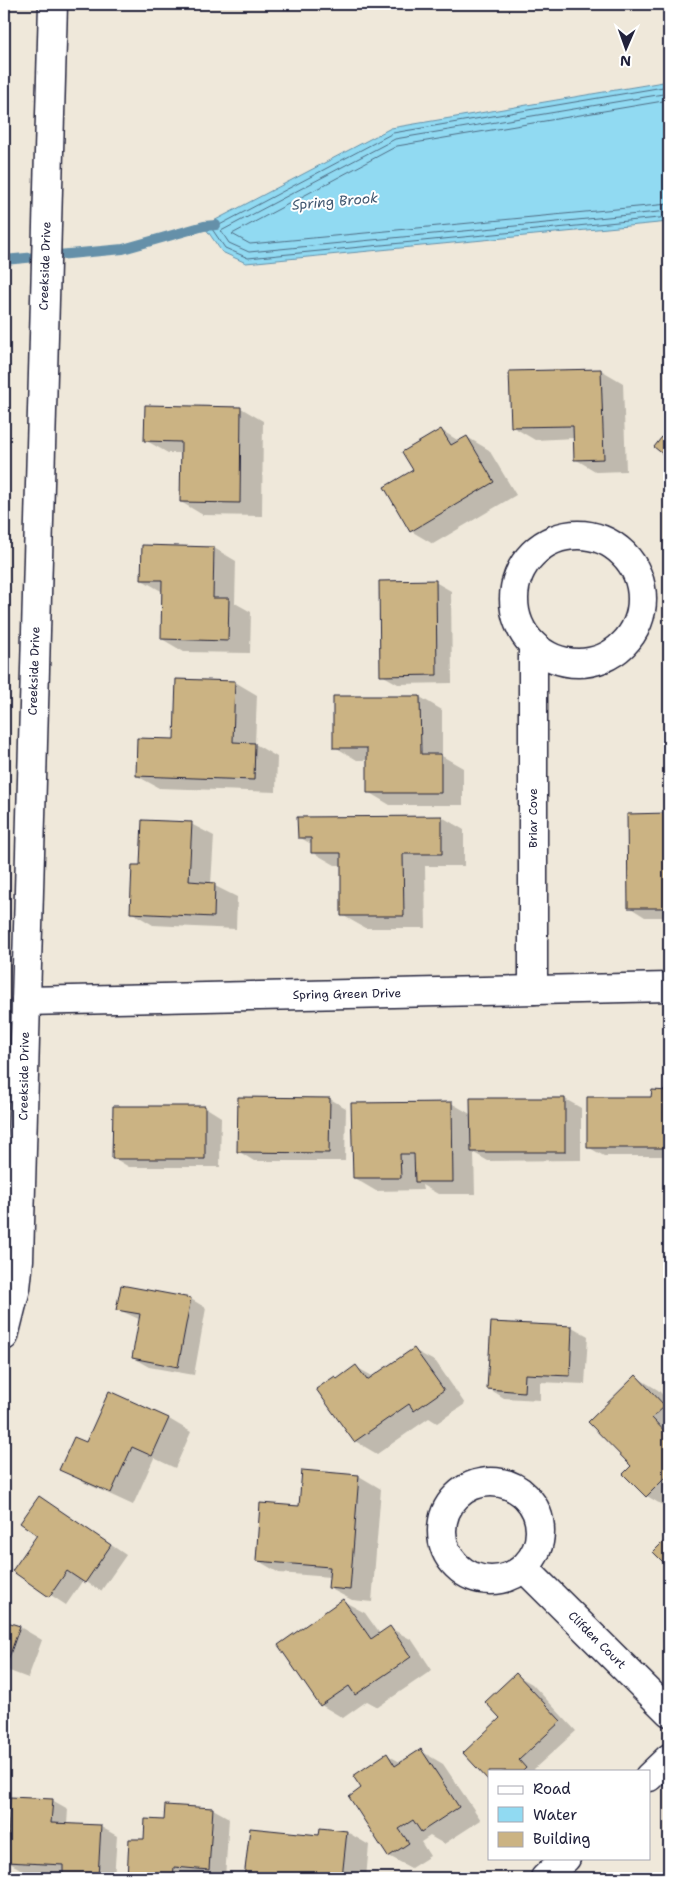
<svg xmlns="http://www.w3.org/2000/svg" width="673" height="1882" font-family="'Shantell Sans',sans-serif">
	<rect width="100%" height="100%" fill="#efe8da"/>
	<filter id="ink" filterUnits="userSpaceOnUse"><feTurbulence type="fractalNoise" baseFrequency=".02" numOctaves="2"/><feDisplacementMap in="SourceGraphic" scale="10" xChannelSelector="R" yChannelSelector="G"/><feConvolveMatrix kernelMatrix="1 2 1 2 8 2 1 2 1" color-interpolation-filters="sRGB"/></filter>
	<g filter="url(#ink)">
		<path fill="#91daf2" stroke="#6590a9" d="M669 81V222L246 263 222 252 204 226 391 128Z"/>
		<g fill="#0003">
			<path d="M601 370 623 383 626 471 597 472 575 459 574 438 535 440 513 427Z"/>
			<path d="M241 408 263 421 262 516 203 515 181 502 182 453H168L145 440Z"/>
			<path d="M441 430 459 441 467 437 489 450 516 495 433 544 411 531 414 470Z"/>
			<path d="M214 548 236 561 235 603 251 612 250 653 184 652 162 639 163 592 142 580Z"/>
			<path d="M435 582 451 591 452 683 398 684 382 675Z"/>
			<path d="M235 682 257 695 255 744 277 757 276 792 159 788 137 776Z"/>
			<path d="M335 697H420L442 710V756L463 768V805H390L368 792V760H357L335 747Z"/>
			<path d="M669 814V917H645L629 907V815Z"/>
			<path d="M442 817 464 830V866H425L426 928H365L342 915V865H335L312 852 313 845 299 837Z"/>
			<path d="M191 824 214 836 211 884 237 897 236 929 153 925 131 912 141 867Z"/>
			<path d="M653 1092H669V1156H604L588 1147 653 1098Z"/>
			<path d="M330 1099 346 1108 345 1161H254L238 1151Z"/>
			<path d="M565 1099 581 1108V1160L488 1161 474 1153 475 1194H438L422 1185 423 1190 376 1191 354 1178 451 1103 472 1115Z"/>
			<path d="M205 1107 221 1117 220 1167H129L114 1158Z"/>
			<path d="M191 1299 206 1308 194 1375 149 1367 133 1358 141 1320 117 1309Z"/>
			<path d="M572 1327 588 1336 585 1384 540 1382V1400L504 1398 488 1388Z"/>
			<path d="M414 1350 436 1362 465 1404 437 1423 429 1418 377 1454 355 1441 318 1389 335 1377 338 1379 356 1367 374 1377Z"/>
			<path d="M636 1377 658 1390 669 1401V1509L647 1496 633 1466Z"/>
			<path d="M110 1392 169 1419 191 1432 175 1468 154 1458 133 1505 83 1482 61 1469 87 1444Z"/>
			<path d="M359 1476 381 1489 372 1602 352 1600 329 1588 330 1577 279 1573 257 1560 300 1507Z"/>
			<path d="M40 1497 126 1555 101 1591 83 1580 66 1605 14 1571 39 1534Z"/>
			<path d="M343 1601 365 1613 380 1634 390 1628 412 1640 432 1670 378 1707 367 1701 343 1718 321 1705Z"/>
			<path d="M4 1622 20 1627 42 1640 28 1678 7 1670 4 1678Z"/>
			<path d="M516 1675 532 1684 576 1731 534 1769 535 1771H489V1779L465 1753 502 1718Z"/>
			<path d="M421 1751 443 1764 481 1820 444 1844 430 1836 421 1842 430 1856 411 1868 389 1856 363 1788 387 1755 402 1763Z"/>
			<path d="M52 1800 68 1809 67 1825 101 1827 117 1836 114 1878H65L64 1872 24 1871 8 1862Z"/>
			<path d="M213 1809 229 1818 225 1878 189 1876V1878H128L130 1840 145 1841 165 1821Z"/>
			<path d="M251 1829 320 1837 321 1830 347 1832 369 1845 366 1878H245Z"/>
		</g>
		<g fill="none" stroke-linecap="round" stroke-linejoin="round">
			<g stroke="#4e6c84" stroke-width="1">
				<path d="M669 86 393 133 212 229 225 248 248 258 669 217"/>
				<path d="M669 93 395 139 221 231 229 243 249 252 669 211"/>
				<path d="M669 100 397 146 232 234 250 244 669 204"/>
			</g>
			<path stroke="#6590a9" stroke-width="10" d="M4 260 123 249 204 226 216 225"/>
		</g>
		<g fill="#cbb383" stroke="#22223b">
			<path d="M601 369 604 459 574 460 573 426 511 427 509 371Z"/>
			<path d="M145 405 241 407 240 503 180 502 181 442 144 441Z"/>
			<path d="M669 428V459L654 447Z"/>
			<path d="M441 429 451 445 467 436 494 482 410 532 384 487 413 470 402 452Z"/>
			<path d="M142 545 214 547 213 598H229L228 641 161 639 162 580H141Z"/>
			<path d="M436 580 437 675 380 676 379 581Z"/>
			<path d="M176 679 235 681 233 742 255 743 254 780 136 776 137 738 174 739Z"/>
			<path d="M333 696H420L421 754H441V793H367V748H333Z"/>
			<path d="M669 813V908H628L627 814Z"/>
			<path d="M442 816V854H403L404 916H341V853H311V838H298L297 817Z"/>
			<path d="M142 820 192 822 189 881 215 883 214 917 130 913 132 865H140Z"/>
			<path d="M652 1090 669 1091V1148H587V1097H651Z"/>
			<path d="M238 1097 330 1098 329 1153 237 1152Z"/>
			<path d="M470 1098H565V1152H471Z"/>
			<path d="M452 1102 453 1182H415L414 1154H400L401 1178H353L351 1103Z"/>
			<path d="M113 1106H205V1159H112Z"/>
			<path d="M121 1285 191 1298 178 1367 132 1358 140 1314 116 1310Z"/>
			<path d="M491 1322 572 1326 570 1376 525 1374 524 1392 487 1389Z"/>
			<path d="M414 1348 444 1390 414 1411 409 1404 354 1442 316 1389 335 1376 337 1379 356 1365 367 1380Z"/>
			<path d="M636 1375 665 1406 652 1418 669 1436V1474L646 1497 623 1474 631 1466 588 1422Z"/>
			<path d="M109 1391 169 1418 152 1456 132 1447 111 1493 59 1470 74 1437 86 1442Z"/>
			<path d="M302 1470 359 1475 350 1590 328 1588 330 1567 256 1561 260 1503 299 1506Z"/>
			<path d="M39 1496 111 1545 85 1583 67 1571 49 1597 12 1571 37 1535 20 1523Z"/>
			<path d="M669 1536V1568L653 1552Z"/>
			<path d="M343 1599 371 1639 390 1626 411 1657 355 1695 349 1686 320 1706 278 1645Z"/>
			<path d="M4 1621 20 1626 6 1666 4 1665Z"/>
			<path d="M516 1673 561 1721 519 1760 526 1768 523 1771H489V1781L463 1753 500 1718 485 1702Z"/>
			<path d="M421 1749 459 1807 421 1832 413 1820 399 1829 409 1843 388 1857 349 1797 361 1788 353 1776 387 1753 395 1766Z"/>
			<path d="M10 1797 53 1799 51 1823 101 1825 98 1878H63V1865L7 1862Z"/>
			<path d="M165 1805 213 1808 209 1870 174 1867 173 1878H127L129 1839H144L145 1819 164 1820Z"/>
			<path d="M250 1828 319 1835 320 1828 347 1831 342 1878H244Z"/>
		</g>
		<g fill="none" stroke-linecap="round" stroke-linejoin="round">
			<defs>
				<g id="minor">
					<circle cx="578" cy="599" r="64"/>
					<path d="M533 990V646"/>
					<path d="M26 1001 669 987"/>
					<path d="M4 1336 16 1288 19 1260 53 4"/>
					<circle cx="491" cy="1531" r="49"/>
					<path d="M524 1568 669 1712"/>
					<path d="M649 1777 669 1758"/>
					<path d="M545 1878 566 1858"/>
				</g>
			</defs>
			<use href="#minor" stroke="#22223b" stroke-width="31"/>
			<use href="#minor" stroke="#fff" stroke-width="28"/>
		</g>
	</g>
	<g text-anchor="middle" stroke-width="4" stroke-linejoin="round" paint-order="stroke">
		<g font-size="12" fill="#22223b" stroke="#fff">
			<text transform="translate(45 266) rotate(-88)" y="4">Creekside Drive</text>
			<text transform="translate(34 671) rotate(-88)" y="4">Creekside Drive</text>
			<text transform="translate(533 818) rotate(-90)" y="4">Briar Cove</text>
			<text transform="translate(347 994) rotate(-1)" y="4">Spring Green Drive</text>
			<text transform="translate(24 1076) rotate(-89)" y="4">Creekside Drive</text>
			<text transform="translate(597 1640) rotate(45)" y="4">Clifden Court</text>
		</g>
		<g font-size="14" font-style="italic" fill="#435972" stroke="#fff">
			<text transform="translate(335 201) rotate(-5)" y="5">Spring Brook</text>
		</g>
	</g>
	<rect width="673" height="1882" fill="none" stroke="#fff" stroke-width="20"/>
	<rect x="10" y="10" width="653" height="1862" fill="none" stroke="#22223b" stroke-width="2" filter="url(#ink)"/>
	<rect x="488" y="1770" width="162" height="90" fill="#ffffff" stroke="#a7a7b1"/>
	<rect x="498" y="1786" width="25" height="8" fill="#ffffff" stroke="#a7a7b1"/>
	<text x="533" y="1794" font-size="15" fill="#22223b">Road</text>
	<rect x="498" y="1807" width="25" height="15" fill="#91daf2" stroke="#a7a7b1"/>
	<text x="533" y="1820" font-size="15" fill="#22223b">Water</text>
	<rect x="498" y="1832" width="25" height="15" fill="#cbb383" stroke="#a7a7b1"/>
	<text x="533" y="1844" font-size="15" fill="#22223b">Building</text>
	<g transform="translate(626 48) rotate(182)" stroke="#ffffff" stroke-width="4" paint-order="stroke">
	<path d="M0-4L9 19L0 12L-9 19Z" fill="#22223b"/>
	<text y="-8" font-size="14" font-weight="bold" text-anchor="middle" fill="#22223b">N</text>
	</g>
</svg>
